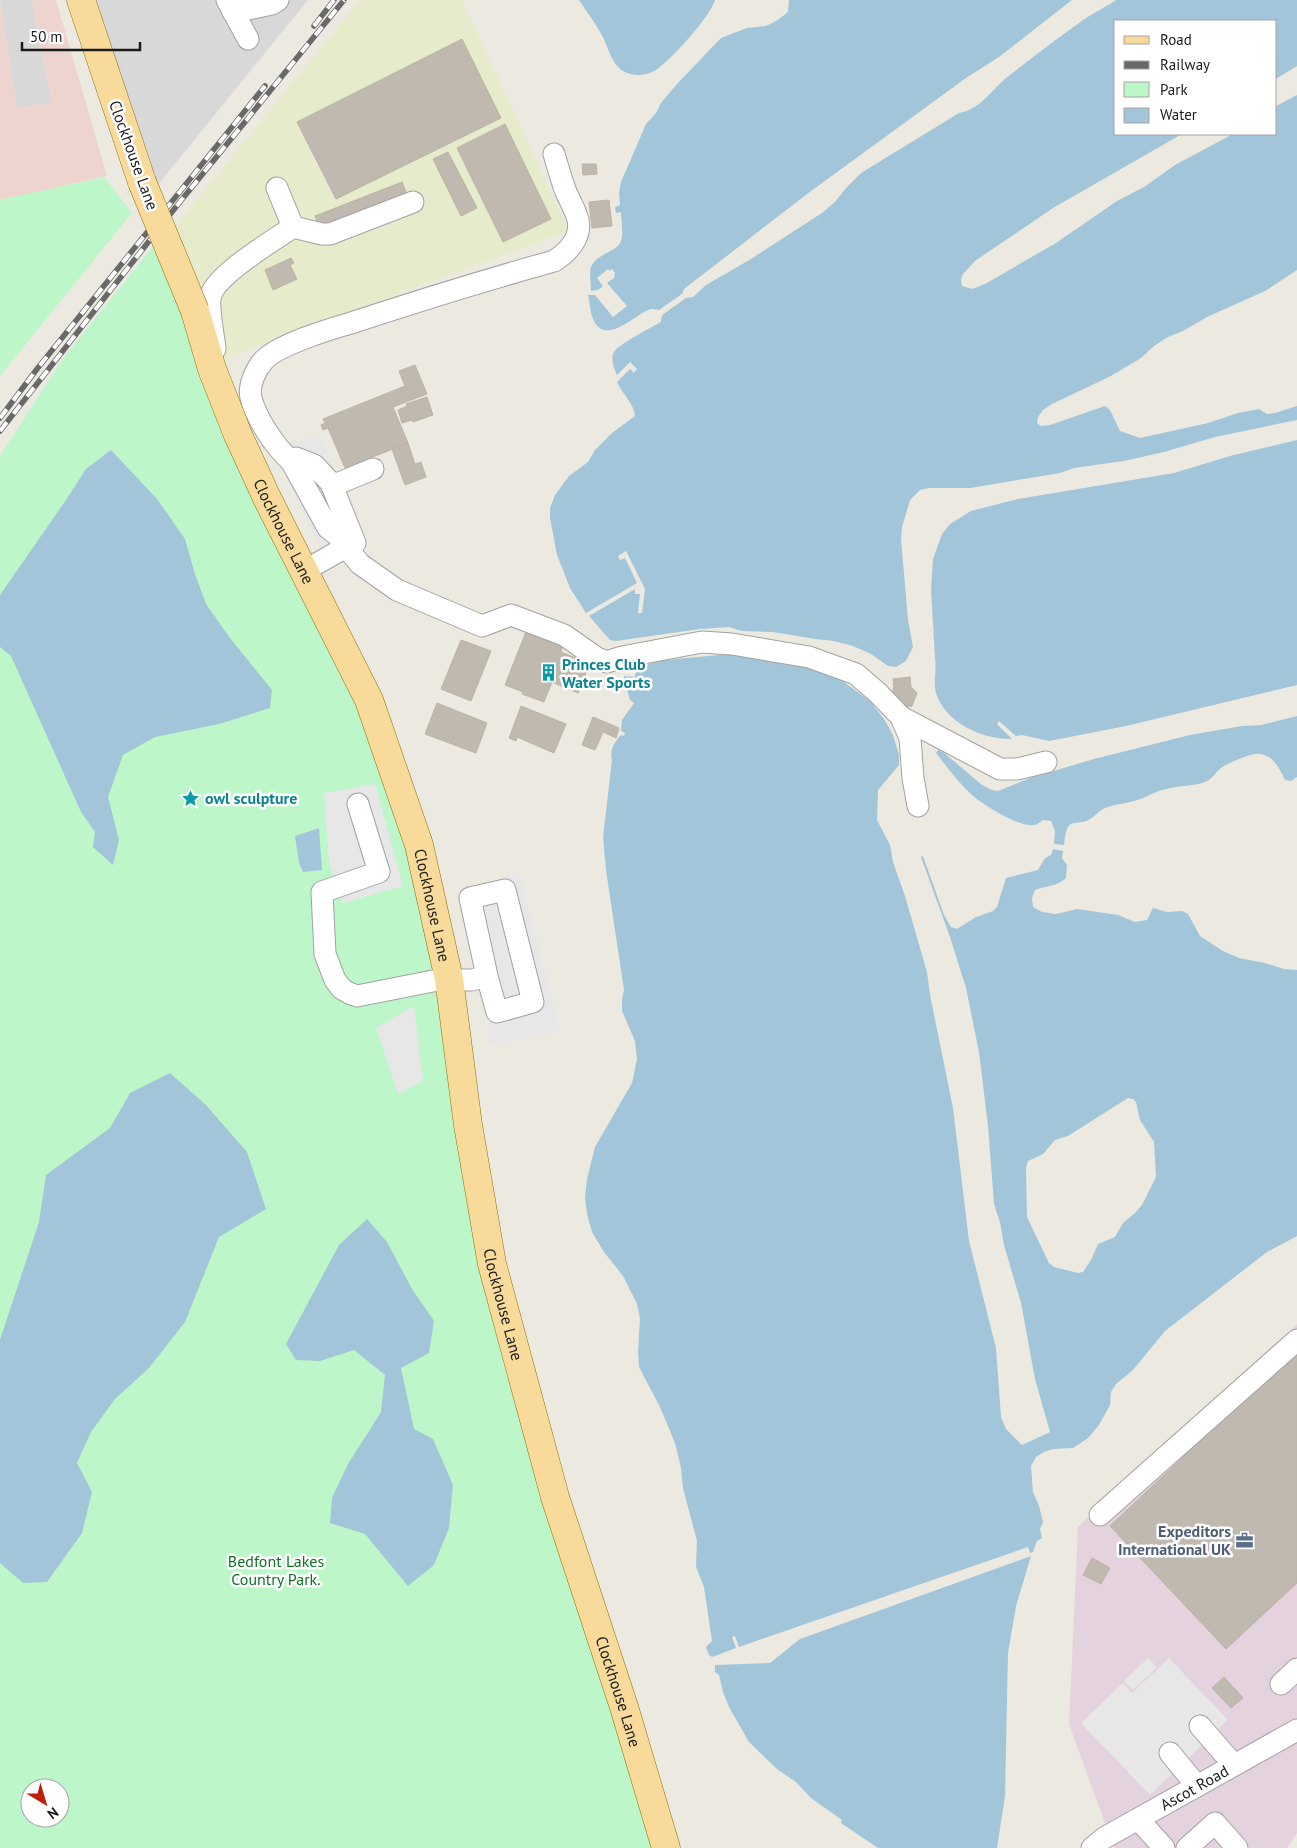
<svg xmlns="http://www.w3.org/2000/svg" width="1297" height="1848" font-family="'PT Sans',sans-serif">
	<rect width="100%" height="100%" fill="#eceae0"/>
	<g fill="#d9d8d8">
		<path d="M0 0H32L52 103 17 108Z"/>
		<path d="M97 0H308L157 186 112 62Z"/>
	</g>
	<path fill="#edd4cf" d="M32 0H56L107 176 0 200V5L1 4 17 108 52 103Z"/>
	<path fill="#e5d2df" d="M1297 1324V1833L1287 1848H1114L1069 1724 1078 1527Z"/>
	<path fill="#e5ebcb" d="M360 0H462L569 231 222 359 171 231Z"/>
	<g fill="#bdf6c9" fill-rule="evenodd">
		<path d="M104 177 132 213 0 376V200Z"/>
		<path d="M155 244 206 379 360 712 409 850 440 1007 452 1108 472 1228 504 1366 540 1490 630 1762 653 1848H0V456L62 360ZM30 1788H60V1818H30Z"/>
	</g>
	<g fill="#e7e7e7">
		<path d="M320 435 367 551 329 569 274 448Z"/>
		<path d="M375 784 403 886 343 903 329 863 324 793Z"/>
		<path d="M520 873 561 1032 490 1045 483 989 456 891Z"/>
		<path d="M414 1006 423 1081 398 1094 376 1028Z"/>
		<path d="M1148 1658 1157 1667 1133 1690 1124 1681Z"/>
		<path d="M1169 1658 1228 1720 1150 1795 1081 1723 1123 1683 1132 1693Z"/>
	</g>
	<g fill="#a2c5d9" fill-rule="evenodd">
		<path d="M579 0H715C710 17 671 60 656 70 646 76 633 77 623 71 610 63 608 44 600 32 594 21 586 11 579 0Z"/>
		<path d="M789 0H1072L999 57 966 78 807 194 684 289 682 294 659 310C659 310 652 309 651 309 636 313 605 348 593 319 590 312 590 303 588 295H595L613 317 627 306 607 283 615 277 614 275 615 273 612 269 610 271 608 269 597 278 603 286 598 290 591 291C591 284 589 273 591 267 597 253 616 253 621 241 624 232 621 221 621 212L616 213 615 207 620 205 619 193 621 182 646 124 656 113 661 103 677 84 721 38 747 28 766 26 778 20 788 12Z"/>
		<path d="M1116 0H1297V66L1276 79V21H1116V134H1182L1053 208 975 261 963 274 961 280 962 286 972 289 985 284 1056 243 1117 201 1144 187 1175 165 1233 134H1276V106L1297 95V270L1265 291 1207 317 1183 331 1168 337 1154 346 1141 358 1111 376 1052 404 1043 410 1038 417 1037 423 1041 426 1050 425 1105 406 1110 410 1120 431 1140 438 1208 423 1238 413 1259 409 1267 414 1275 413 1297 406V420L1215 437 1164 452 1124 461 1074 468 1060 473 970 488H929L920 490 910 500 902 527 901 539 908 620 913 647 906 661 896 667 888 666 871 654 853 646 834 641 815 639 773 632 742 631 729 627 700 629 616 641 610 640 589 616 635 589V594H640L638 613H642L645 589 626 551 618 556 620 560 625 558 637 583 586 613 570 588 557 555 550 518V508L555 495 569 476 588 462 595 450 612 433 635 416C634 403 622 394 617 382L630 369 634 373 637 369 630 362 617 375C614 368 610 359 614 352 619 344 652 327 661 322L662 315 686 298 693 297 706 285 751 259 822 213 835 202 846 188 861 173 959 113C980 109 990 92 1005 79 1029 60 1054 41 1079 23 1091 14 1104 8 1116 0Z"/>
		<path d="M1297 440V685L1126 726 1049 741 1022 735 1016 736 999 721 997 724 1012 739C984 740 945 723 936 693 933 681 937 670 935 658L931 589 933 559 942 534 950 524 971 511 1018 499 1174 473 1230 456Z"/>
		<path d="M111 450 157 499 185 539 194 571 206 604 230 638 272 690 270 708 219 724 155 737 123 755 108 797 119 840 113 865 93 847 95 832 81 812 11 656 0 647V595L66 500 86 469Z"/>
		<path d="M752 652 833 674 870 701 884 719 893 735 899 755V765L878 790 877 820 890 845 893 862 905 896 927 972 930 995 953 1108 969 1241 996 1348 1001 1417 1006 1429 1022 1445 1050 1432 1035 1379 1021 1303 1004 1245 1000 1222 994 1204 988 1126 979 1052 966 988 950 937 921 857 923 856 944 915 951 927 957 929 976 917 993 911 997 907 1006 878 1038 870 1045 858 1051 855 1053 849 1063 851 1062 858 1067 865 1066 878C1056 887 1048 885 1035 890L1032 898 1033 907 1042 912 1056 914 1077 909 1118 915 1135 922 1147 920 1153 908 1167 912 1182 911 1188 914 1200 936 1223 951 1239 958 1265 963 1284 969 1297 970V1236L1267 1252 1165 1331 1133 1370 1116 1384 1111 1392 1110 1405 1099 1425 1088 1438 1073 1448 1053 1449 1044 1452 1036 1457 1031 1466 1033 1492 1039 1506 1043 1522 1040 1529 1042 1538 1037 1541 1033 1552 1030 1553 1028 1547 739 1647 735 1636 732 1637 736 1648 712 1657 709 1655 706 1647 712 1641 704 1587 696 1567 697 1541 683 1488 681 1468 675 1443 660 1407 639 1367 638 1352 640 1318 637 1304 623 1276 604 1252 592 1232 587 1214 585 1197 587 1179 595 1147 632 1083 637 1059 635 1041 622 1011V1000L624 990 606 870 603 837 612 760C609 751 615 741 621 735L624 736 625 733 621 731 622 720 634 703 630 700 624 680V676L635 677 636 667 665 660ZM1128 1098 1133 1099 1136 1102 1140 1120 1154 1142 1156 1177 1142 1205 1135 1213 1123 1223 1115 1237 1098 1244 1091 1260 1083 1272 1078 1273 1054 1267 1049 1263 1027 1217 1026 1168 1028 1161 1043 1154 1055 1140 1068 1136Z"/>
		<path d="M1297 716V777L1291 781 1285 780C1279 768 1274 756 1260 754 1253 752 1226 764 1221 768 1216 772 1213 778 1207 781 1194 787 1180 785 1166 789 1155 791 1146 798 1134 801 1125 804 1114 804 1105 808 1098 811 1093 819 1086 821 1082 823 1075 822 1071 824 1065 827 1065 839 1064 845L1054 844 1055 831 1051 821 1043 820C1040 822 1037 825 1034 825 1020 828 982 804 972 795 958 782 947 767 936 753L938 750 943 752 982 785 992 790 998 791 1030 778 1094 759 1190 735 1242 726 1261 725Z"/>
		<path d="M319 828 322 870 303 872 299 863 295 836Z"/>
		<path d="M170 1073 206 1105 247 1152 266 1209 219 1237 185 1322 149 1368 115 1399 91 1432 77 1463 92 1492 82 1533 47 1582 23 1583 0 1563V1340L39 1222 46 1175 110 1128 130 1093Z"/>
		<path d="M367 1219 387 1242 412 1289 434 1321 429 1353 401 1368 414 1429 433 1439 453 1485 449 1528 434 1565 408 1586 365 1534 330 1523 332 1498 348 1464 381 1412 385 1375 354 1350 320 1361 296 1360 286 1344 339 1245Z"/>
		<path d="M1031 1556 1016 1606 1008 1653 1005 1796 997 1848H878L841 1823 842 1820 811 1798 796 1782 777 1769 749 1742 729 1707 723 1692 719 1675 715 1672V1665L770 1663 800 1639Z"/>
	</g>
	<g fill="#c0b9b0" stroke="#bdb2a3">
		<path d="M462 39 501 118 336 199 297 122Z"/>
		<path d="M505 124 551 219 503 242 457 148Z"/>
		<path d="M448 152 477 208 461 216 433 159Z"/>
		<path d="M582 164H596L597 174 583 175Z"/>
		<path d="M402 182 408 197 321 231 315 216Z"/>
		<path d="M609 200 612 226 592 228 589 202Z"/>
		<path d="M291 258 294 263 290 265 297 279 273 290 265 270Z"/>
		<path d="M415 365 427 394 393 407 408 443 345 468 328 428 323 430 321 425 325 423 323 419 405 386 399 371Z"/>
		<path d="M427 397 433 415 413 422 412 420 402 423 398 410 407 406 406 404Z"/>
		<path d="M408 443 415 464 421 462 426 477 405 485 392 449Z"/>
		<path d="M527 629 563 644 561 652 590 664 578 693 552 682 544 702 522 694 523 692 505 685Z"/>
		<path d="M461 640 491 651 471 701 441 689Z"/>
		<path d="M910 677 911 687 917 693 912 706 899 709 890 698 894 687 893 679Z"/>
		<path d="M437 703 487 723 476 753 425 734Z"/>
		<path d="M521 706 566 724 554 753 517 737 516 741 509 738Z"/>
		<path d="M593 717 619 728 616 738 603 732 595 750 582 745Z"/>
		<path d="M1297 1350V1583L1226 1649 1110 1526Z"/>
		<path d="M1092 1558 1110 1568 1101 1584 1083 1575Z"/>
		<path d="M1224 1677 1243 1698 1231 1708 1212 1688Z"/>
	</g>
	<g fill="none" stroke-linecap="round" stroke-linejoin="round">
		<defs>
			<g id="minor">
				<path d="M227 0 248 39"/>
				<path d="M233 12 272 4 278 0"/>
				<path d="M293 227 322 234H330L413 202"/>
				<path d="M215 349C214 336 207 306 211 295 217 274 274 240 293 227L277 188"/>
				<path d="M291 461 296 458 314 465 331 483 355 543 346 547 337 535 328 528 291 461C275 447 256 418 251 398 248 385 256 369 264 360 278 345 330 329 351 323 418 301 486 280 554 261 567 253 582 238 578 220 576 211 570 201 566 192 561 179 558 167 554 154"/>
				<path d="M332 486 373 469"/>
				<path d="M304 571 346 547 360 564 397 590 482 626 511 615 564 635 597 658 607 662 622 657 702 642 732 644 809 657 856 674 878 693 901 717 910 738 913 778 918 806"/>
				<path d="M901 717 1000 769H1017L1046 762"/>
				<path d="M358 804 379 872 322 892 325 954 335 980 342 989 349 993 357 996 438 980H472L487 976 470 898 505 890 533 1002 497 1012 487 976"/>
				<path d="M1100 1515 1297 1340"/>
				<path d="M1281 1684 1297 1669"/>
				<path d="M1200 1726 1234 1765"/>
				<path d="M1170 1753 1197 1786"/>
				<path d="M1138 1819 1164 1848"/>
				<path id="s1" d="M1092 1848 1104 1838 1297 1730"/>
				<path d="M1187 1848 1215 1823 1237 1848"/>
			</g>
			<g id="major">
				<path d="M81 0 142 182"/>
				<path id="s2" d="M195 311 212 369 238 435 267 498 369 700 419 845 449 979 468 1125 492 1264 555 1497 624 1707 666 1848"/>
			</g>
		</defs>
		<use href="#minor" stroke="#a2a2a2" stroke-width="23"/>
		<use href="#major" stroke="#8c7005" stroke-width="29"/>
		<use href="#minor" stroke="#fff" stroke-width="21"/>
		<use href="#major" stroke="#f8db9a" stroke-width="28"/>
		<defs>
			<g id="rail">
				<path d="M314 26 334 0"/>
				<path d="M0 418 37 369 265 86"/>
				<path d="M0 431 179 203 344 0"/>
			</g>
		</defs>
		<use href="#rail" stroke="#696969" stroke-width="5.5"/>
		<use href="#rail" stroke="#fff" stroke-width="4" stroke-dasharray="11" stroke-linecap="butt"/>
		<defs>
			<path id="major-bridge" d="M142 182 195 311"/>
		</defs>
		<use href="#major-bridge" stroke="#8c7005" stroke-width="29" stroke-linecap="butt"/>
		<use href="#major-bridge" stroke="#f8db9a" stroke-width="28"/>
	</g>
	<defs>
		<symbol id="building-bare" viewBox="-9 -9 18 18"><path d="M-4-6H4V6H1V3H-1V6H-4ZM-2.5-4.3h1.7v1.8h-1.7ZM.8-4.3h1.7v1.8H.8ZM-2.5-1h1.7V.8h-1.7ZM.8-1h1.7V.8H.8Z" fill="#0f9aa8" stroke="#fff" stroke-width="2.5" paint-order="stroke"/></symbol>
		<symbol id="sight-bare" viewBox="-9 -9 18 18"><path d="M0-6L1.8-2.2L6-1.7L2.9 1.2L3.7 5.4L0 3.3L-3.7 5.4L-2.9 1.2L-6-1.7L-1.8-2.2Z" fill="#0f9aa8" stroke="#fff" stroke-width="2.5" paint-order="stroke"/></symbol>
		<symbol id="office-bare" viewBox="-9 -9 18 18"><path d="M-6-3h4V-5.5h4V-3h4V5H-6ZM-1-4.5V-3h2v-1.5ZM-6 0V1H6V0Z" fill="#5c6f8a" stroke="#fff" stroke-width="2.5" paint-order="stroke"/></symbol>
	</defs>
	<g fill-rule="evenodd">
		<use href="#building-bare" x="536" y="660" width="25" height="25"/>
		<use href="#sight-bare" x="178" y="786" width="25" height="25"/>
		<use href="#office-bare" x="1232" y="1528" width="25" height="25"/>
	</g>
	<g text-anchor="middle" stroke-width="5" stroke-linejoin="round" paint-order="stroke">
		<g font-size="16" fill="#1b1b1b" stroke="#fff">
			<text transform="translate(134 155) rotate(70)" y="6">Clockhouse Lane</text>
			<text dy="6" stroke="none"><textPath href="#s2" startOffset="238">Clockhouse Lane</textPath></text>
			<text dy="6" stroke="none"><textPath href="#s2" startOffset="642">Clockhouse Lane</textPath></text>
			<text dy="6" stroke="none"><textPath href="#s2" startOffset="1048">Clockhouse Lane</textPath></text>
			<text dy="6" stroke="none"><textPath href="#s2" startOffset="1452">Clockhouse Lane</textPath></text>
			<text dy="6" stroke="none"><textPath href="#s1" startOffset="119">Ascot Road</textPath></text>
		</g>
		<g font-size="16" font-weight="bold" fill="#0d838f" stroke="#fff" text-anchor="start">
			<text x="562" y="670">Princes Club<tspan x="562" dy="18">Water Sports</tspan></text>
			<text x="205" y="804">owl sculpture</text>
		</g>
		<g font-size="16" font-weight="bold" fill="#4e5e75" stroke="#fff" text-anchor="end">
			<text x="1231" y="1537">Expeditors<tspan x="1231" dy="18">International UK</tspan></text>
		</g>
		<g font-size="16" fill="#0f7224" stroke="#fff">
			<text x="276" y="1567">Bedfont Lakes<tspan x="276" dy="18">Country Park.</tspan></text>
		</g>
	</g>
	<rect x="1114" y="20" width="162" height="115" fill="#ffffff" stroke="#a4a4a4"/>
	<rect x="1124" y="36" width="25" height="8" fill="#f8db9a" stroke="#a4a4a4"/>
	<text x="1160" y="45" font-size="15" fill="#1b1b1b">Road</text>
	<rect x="1124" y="61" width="25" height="8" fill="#696969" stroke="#a4a4a4"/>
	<text x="1160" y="70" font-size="15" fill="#1b1b1b">Railway</text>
	<rect x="1124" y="82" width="25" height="15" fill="#bdf6c9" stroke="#a4a4a4"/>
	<text x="1160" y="95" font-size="15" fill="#1b1b1b">Park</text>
	<rect x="1124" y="108" width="25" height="15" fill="#a2c5d9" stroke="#a4a4a4"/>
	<text x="1160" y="120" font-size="15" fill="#1b1b1b">Water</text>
	<g transform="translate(45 1803) rotate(142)"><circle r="24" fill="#ffffff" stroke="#a4a4a4"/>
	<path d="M0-4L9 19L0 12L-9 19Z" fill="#be1e07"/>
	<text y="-8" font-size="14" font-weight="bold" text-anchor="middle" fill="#1b1b1b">N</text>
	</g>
	<path d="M22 42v8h118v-8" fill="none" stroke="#1b1b1b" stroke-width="2.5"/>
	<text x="30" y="42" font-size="15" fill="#1b1b1b" stroke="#ffffff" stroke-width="4" paint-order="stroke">50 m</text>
</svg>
